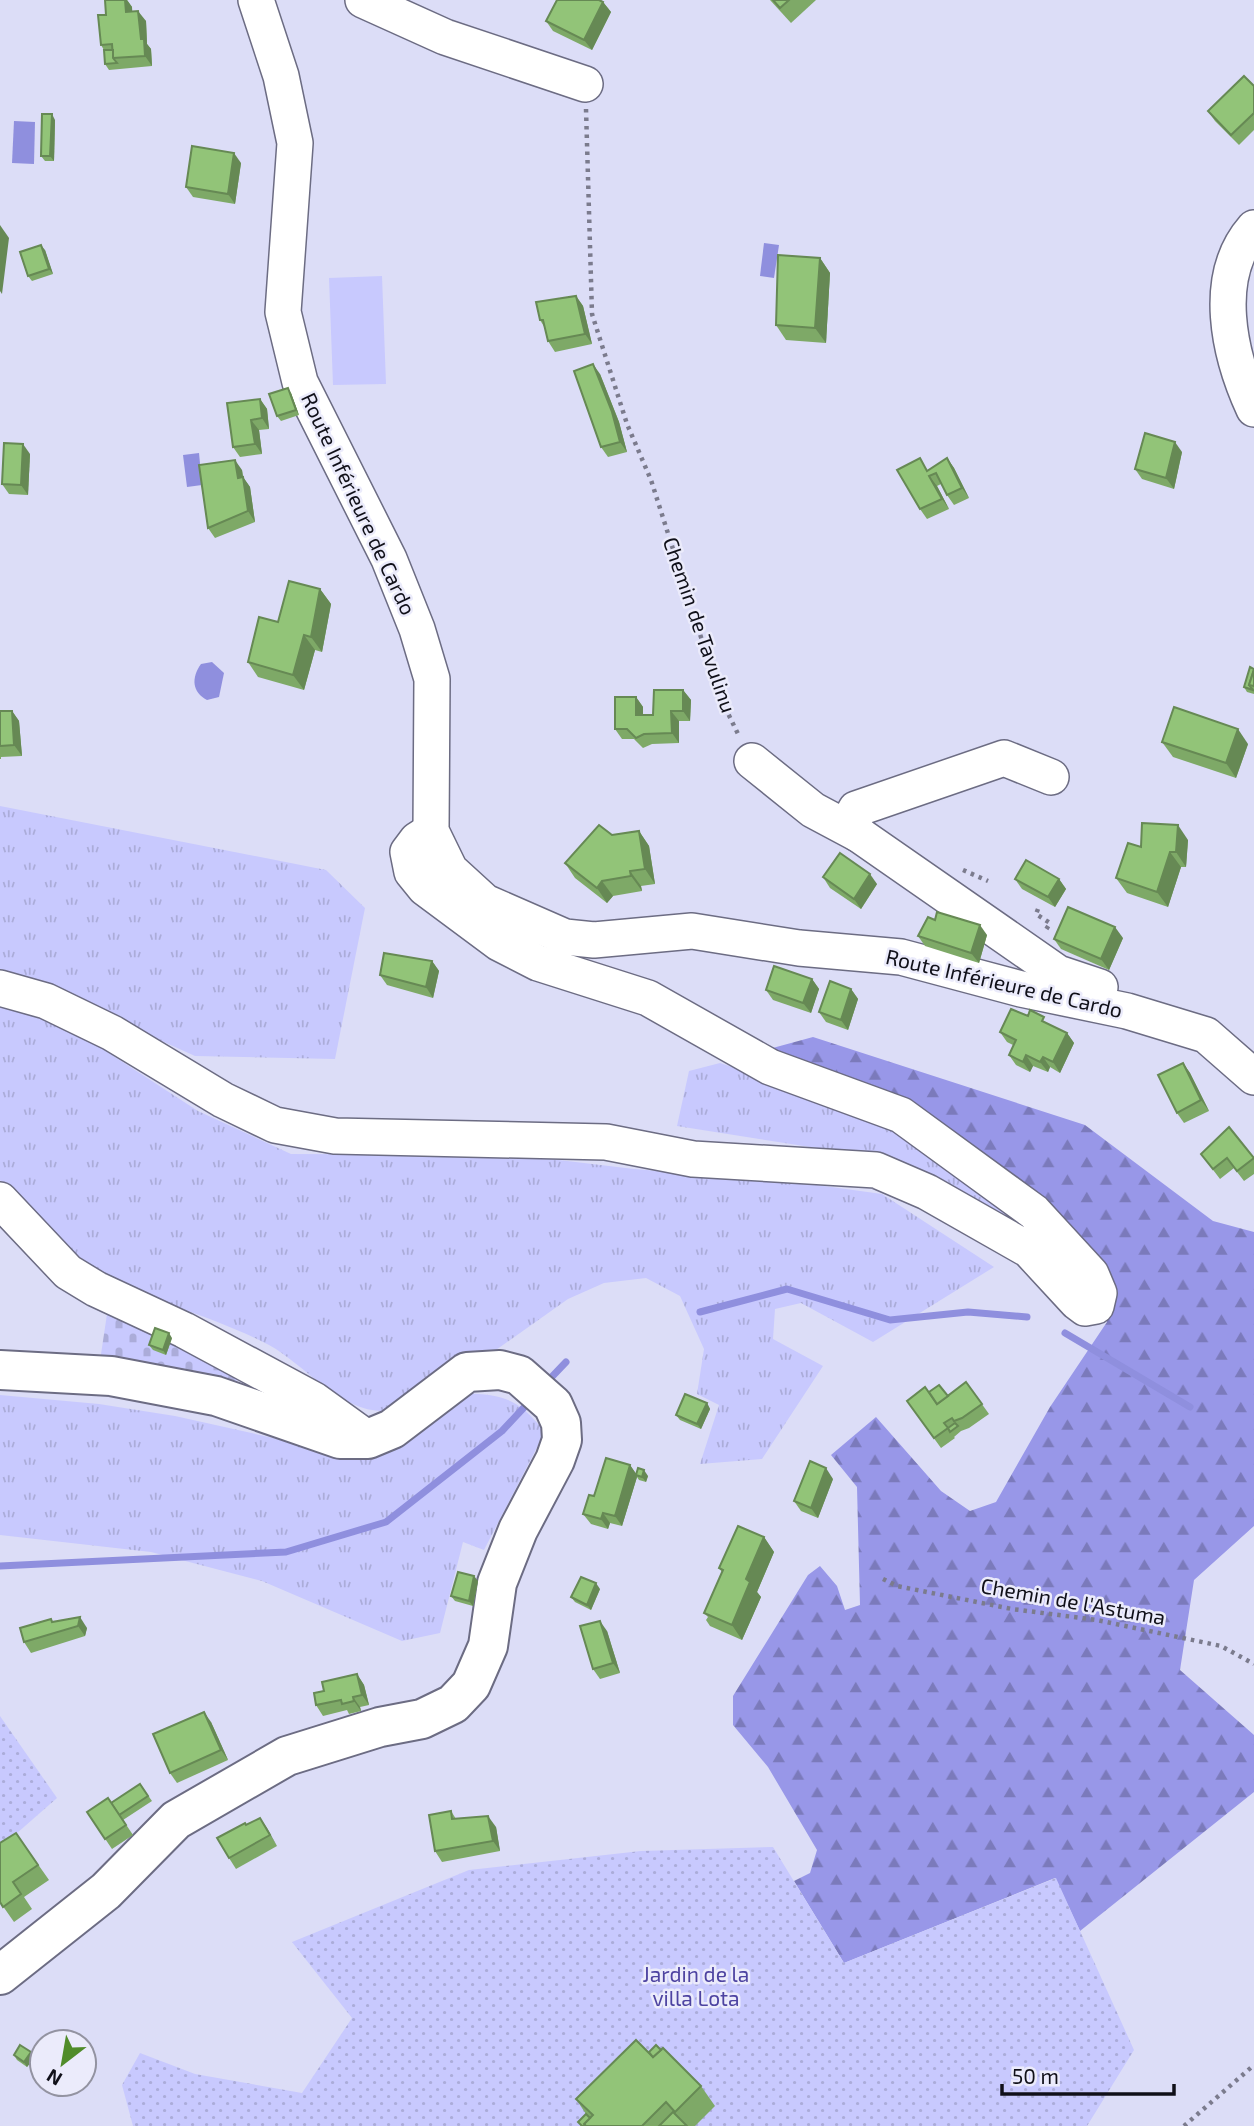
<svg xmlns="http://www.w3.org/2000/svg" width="1254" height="2126" font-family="'Exo 2',sans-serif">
	<defs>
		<pattern id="grass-tufts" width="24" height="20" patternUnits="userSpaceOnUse" patternTransform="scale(1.75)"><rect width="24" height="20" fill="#c8c9fe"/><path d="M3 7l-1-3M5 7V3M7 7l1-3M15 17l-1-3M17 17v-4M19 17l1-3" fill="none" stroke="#abacd9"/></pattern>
		<pattern id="forest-firs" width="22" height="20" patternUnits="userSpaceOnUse" patternTransform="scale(1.75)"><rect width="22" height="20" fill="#9897e8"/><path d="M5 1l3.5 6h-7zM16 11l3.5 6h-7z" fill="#7b7abb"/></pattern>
		<pattern id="cemetery-stones" width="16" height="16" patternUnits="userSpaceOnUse" patternTransform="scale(1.75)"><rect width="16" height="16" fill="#c8c9fe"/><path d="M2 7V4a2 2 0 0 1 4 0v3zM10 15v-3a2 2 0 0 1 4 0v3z" fill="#abacd9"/></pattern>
		<pattern id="garden-dots" width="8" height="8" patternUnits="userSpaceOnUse" patternTransform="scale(1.75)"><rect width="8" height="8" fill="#c8c9fe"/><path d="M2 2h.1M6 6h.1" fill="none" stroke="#abacd9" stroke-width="1.8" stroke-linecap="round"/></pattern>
	</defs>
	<rect width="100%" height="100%" fill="#dcddf7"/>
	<g fill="url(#grass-tufts)">
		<path d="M0 806 326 870 365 908 335 1059 195 1056 40 986 0 977Z"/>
		<path d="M0 1001 22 1005 78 1033 198 1111 291 1154 517 1155 634 1169 795 1182 882 1194 994 1267 873 1342 801 1303 775 1309 773 1339 823 1366 762 1459 700 1464 719 1405 697 1394 704 1349 680 1296 646 1278 604 1283 568 1299 493 1352 388 1411C341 1414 307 1366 269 1345 206 1312 133 1298 73 1259 53 1247 18 1200 0 1180Z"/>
		<path d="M720 1063 871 1113 1041 1231 1034 1239 823 1149 677 1126 689 1071Z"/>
		<path d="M464 1393C506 1395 518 1399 545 1432L484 1550 463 1542 440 1633 402 1641 262 1581 151 1552 0 1535V1395L99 1404 175 1416 327 1450Z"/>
	</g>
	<path fill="url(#forest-firs)" d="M813 1037 1085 1125 1213 1221 1254 1232V1526L1194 1580 1180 1670 1254 1735V1792L1080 1931 1055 1878 844 1963 794 1881 810 1873 817 1850 768 1767 733 1725V1696L808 1575 820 1566 837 1586 845 1610 860 1605 857 1487 831 1455 876 1417 941 1491 970 1511 996 1502 1050 1407 1107 1322V1297L1082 1246 769 1049Z"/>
	<path fill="url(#cemetery-stones)" d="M107 1314 153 1327 239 1378 231 1387 100 1361Z"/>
	<g fill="url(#garden-dots)">
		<path d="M0 1716 57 1798 0 1848Z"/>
		<path d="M773 1847 844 1963 1056 1878 1134 2050 1087 2126H133L122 2085 140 2053 195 2074 302 2093 352 2018 292 1942 469 1870 641 1851Z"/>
	</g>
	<path fill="#c8c9fe" d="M382 276 386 384 333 385 329 278Z"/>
	<g fill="#8f8fde">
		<path d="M14 121 35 122 34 164 12 163Z"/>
		<path d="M764 243 779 245 774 278 760 276Z"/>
		<path d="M199 453 202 485 187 487 183 455Z"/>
		<path d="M212 662 224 673 219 697 207 700C192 692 191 678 201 664Z"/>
	</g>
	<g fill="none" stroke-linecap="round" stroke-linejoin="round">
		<g stroke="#8f8fde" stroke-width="7">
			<path d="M700 1312 787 1289 890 1320 968 1312 1027 1317"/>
			<path d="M1065 1333 1190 1407"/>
			<path d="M545 1384 566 1362"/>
			<path d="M0 1566 286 1552 386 1522 502 1431 530 1401"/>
		</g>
		<defs>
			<g id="minor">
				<path d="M256 0 281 76 295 143 283 312 300 382 389 559 417 629 432 679 431 831 450 870 485 902 565 937 594 940 692 931 799 948 901 957 1021 989 1127 1011 1206 1035 1254 1077"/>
				<path d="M363 0 445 37 585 84"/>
				<path d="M1254 228C1211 277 1229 355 1254 409"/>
				<path d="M752 761 813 810 858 834 1058 973 1100 987"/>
				<path d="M858 834 851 818 856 809 1004 758 1051 777"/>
				<path d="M0 988 46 1001 112 1033 223 1100 275 1125 335 1136 606 1142 693 1159 876 1170 927 1192 1029 1250 1077 1302 1085 1308 1096 1306 1099 1293 1091 1274 1034 1212 901 1115 770 1067 648 998 538 963 499 943 425 888 412 872 408 852 417 840 431 831"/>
				<path d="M0 1200 68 1272 96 1289 184 1330 314 1400 368 1439"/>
			</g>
			<path id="major" d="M0 1370 111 1376 216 1396 340 1439H368L392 1429 467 1372 500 1370 519 1375 553 1405 561 1423 562 1440 555 1460 518 1530 497 1583 488 1646 471 1685 453 1704 422 1719 380 1727 287 1756 176 1820 106 1891 0 1975"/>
		</defs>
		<use href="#minor" stroke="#6c6c83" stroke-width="38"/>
		<use href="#major" stroke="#6c6c83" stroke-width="42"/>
		<g stroke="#7b7b8d" stroke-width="4.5" stroke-dasharray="3.5 5" stroke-linecap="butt">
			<path d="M586 109 592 314 627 424 651 480 720 697 739 736"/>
			<path d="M963 870 988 881"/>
			<path d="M1038 909 1036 914 1050 923 1044 933"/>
			<path d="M883 1579 897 1586 1012 1609 1097 1620 1221 1646 1254 1664"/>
			<path d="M1184 2126 1254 2065"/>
		</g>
		<use href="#minor" stroke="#fff" stroke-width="35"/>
		<use href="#major" stroke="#fff" stroke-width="38"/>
	</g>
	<g fill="#7ea967">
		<path d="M105 0H127L132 7V11L146 21 147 44 151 49 152 66 109 70 105 64 104 50 101 45 106 15Z"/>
		<path d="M770 0H816L791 23Z"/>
		<path d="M603 2 611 12 592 50 553 31 546 21Z"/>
		<path d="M1254 86V130L1239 145 1215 121 1208 111Z"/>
		<path d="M55 120 54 161H45L41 156Z"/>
		<path d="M241 163 235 204 193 197 186 187Z"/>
		<path d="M45 250 53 274 32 281 28 276Z"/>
		<path d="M820 258 830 273 826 343 786 340 776 325Z"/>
		<path d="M576 296 583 306 592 344 555 352 548 341 545 328 540 320Z"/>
		<path d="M600 374 619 422 627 452 608 457 601 447Z"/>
		<path d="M291 393 299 415 281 421 277 416Z"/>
		<path d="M260 399 267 409 269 429 259 430 262 454 240 457 233 447Z"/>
		<path d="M1182 452 1174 489 1142 479 1135 469Z"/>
		<path d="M30 454 28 495 9 494 2 484Z"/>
		<path d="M947 458 954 468 969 498 954 505 947 495 941 484 937 486 949 509 927 519 920 509 928 470Z"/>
		<path d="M242 470 243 477 250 487 255 522 215 538 208 528Z"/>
		<path d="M320 589 331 604 322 652 315 650 304 690 258 677 248 662 278 622Z"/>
		<path d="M1254 669V694L1247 692 1244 687Z"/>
		<path d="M683 690 691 700 690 721H679V743L652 744 643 748 634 739H622L615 729 636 697 643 707V715H653Z"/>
		<path d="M0 711H12L19 721 22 756 1 757V759H0Z"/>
		<path d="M1162 742 1248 744 1236 778 1173 757Z"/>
		<path d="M639 831 649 846 655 884 641 886 642 891 613 896 607 903 575 878 565 863 612 835Z"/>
		<path d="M1188 840 1186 867H1181L1168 907 1127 893 1116 878 1141 847Z"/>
		<path d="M823 877 877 884 861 909 830 888Z"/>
		<path d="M1015 879H1059L1066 889 1055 907 1022 889Z"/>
		<path d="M935 920 987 935 979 963 925 946 918 936Z"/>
		<path d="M1123 938 1109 970 1061 949 1054 939Z"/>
		<path d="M432 961 439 971 433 998 387 985 380 975Z"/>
		<path d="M812 979 819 989 811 1013 773 1000 766 990Z"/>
		<path d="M851 989 858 999 848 1030 826 1022 819 1012Z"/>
		<path d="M1028 1016 1067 1033 1074 1043 1060 1073 1050 1067 1048 1072 1033 1066 1030 1072 1016 1065 1009 1055 1013 1045 1007 1042 1000 1032Z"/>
		<path d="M1183 1063 1190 1073 1209 1111 1184 1123 1177 1113Z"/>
		<path d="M1229 1127 1254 1159V1174L1244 1181 1234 1168 1220 1179 1201 1154Z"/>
		<path d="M172 1338 166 1355 153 1350 149 1345Z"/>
		<path d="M966 1382 989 1414 969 1428 961 1431 954 1437 955 1438 941 1448 907 1401 929 1392 948 1396Z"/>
		<path d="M707 1403 710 1409 701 1429 680 1420 676 1415Z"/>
		<path d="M630 1465 636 1474 648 1476 646 1482 639 1480 637 1477 622 1526 610 1523 608 1529 591 1524 583 1514 594 1496Z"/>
		<path d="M833 1479 818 1518 801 1511 794 1501Z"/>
		<path d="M764 1537 774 1552 757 1592 761 1597 742 1640 710 1626 706 1620 708 1617 704 1613 722 1572 719 1568Z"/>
		<path d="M478 1581 473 1606 455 1601 451 1596Z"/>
		<path d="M600 1589 591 1610 575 1602 571 1597Z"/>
		<path d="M51 1619 53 1622 87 1628 85 1636 31 1653 24 1642Z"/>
		<path d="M607 1631 620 1673 600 1679 593 1669Z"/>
		<path d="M357 1674 364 1685 369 1705 360 1707 361 1711 349 1714 347 1710 323 1716 316 1705 324 1691Z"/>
		<path d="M211 1722 228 1760 177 1783 170 1773Z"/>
		<path d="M140 1784 152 1801 123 1820 133 1835 112 1849 87 1812 111 1803Z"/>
		<path d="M451 1811 456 1819 496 1827 500 1851 442 1862 435 1851Z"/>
		<path d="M260 1818 277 1846 236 1869 229 1858 246 1825Z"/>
		<path d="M16 1833 49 1880 24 1897 32 1909 14 1922 0 1902Z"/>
		<path d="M649 2052 701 2086 715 2106 695 2126H581L578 2122 586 2114 576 2099Z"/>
		<path d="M14 2055 34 2058 27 2067 17 2060Z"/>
	</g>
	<g fill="#668954">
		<path d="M125 0H127L132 7 133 22 126 12Z"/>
		<path d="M603 2 611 12 592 50 584 40Z"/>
		<path d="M138 11 146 21 147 44 151 49 152 66 145 56 141 39Z"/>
		<path d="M52 114 55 120 54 161 50 156Z"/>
		<path d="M234 153 241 163 235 204 228 194Z"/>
		<path d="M0 225 9 238 2 294 0 291Z"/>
		<path d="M41 245 45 250 53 274 49 269Z"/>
		<path d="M820 258 830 273 826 343 815 328Z"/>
		<path d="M576 296 583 306 592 344 585 334Z"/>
		<path d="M593 364 600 374 619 422 627 452 620 442Z"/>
		<path d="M288 388 291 393 299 415 296 410Z"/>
		<path d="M260 399 267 409 269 429 262 418Z"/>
		<path d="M251 420 259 430 262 454 255 444Z"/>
		<path d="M1175 442 1182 452 1174 489 1166 478Z"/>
		<path d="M23 444 30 454 28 495 21 485Z"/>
		<path d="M947 458 954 468 969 498 962 488Z"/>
		<path d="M235 460 242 470 243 477 250 487 255 522 248 511 238 478Z"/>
		<path d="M929 476 937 486 949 509 942 499Z"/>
		<path d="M320 589 331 604 322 652 311 637Z"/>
		<path d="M304 635 315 650 304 690 293 675Z"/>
		<path d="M683 690 691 700 690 721 683 711Z"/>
		<path d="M636 697 643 707V725L636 715Z"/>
		<path d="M12 711 19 721 22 756 14 745Z"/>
		<path d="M671 711 679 721V743L672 733Z"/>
		<path d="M1238 729 1248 744 1236 778 1226 763Z"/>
		<path d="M1178 825 1188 840 1186 867 1176 852Z"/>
		<path d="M639 831 649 846 655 884 645 869Z"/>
		<path d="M1170 852 1181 867 1168 907 1157 892Z"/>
		<path d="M630 871 641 886 642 891 631 876Z"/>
		<path d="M870 874 877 884 861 909 854 899Z"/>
		<path d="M1059 879 1066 889 1055 907 1048 897Z"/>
		<path d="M602 881 613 896 607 903 597 888Z"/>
		<path d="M980 925 987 935 979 963 971 953Z"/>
		<path d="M1115 927 1123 938 1109 970 1101 959Z"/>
		<path d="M432 961 439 971 433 998 426 987Z"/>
		<path d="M812 979 819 989 811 1013 803 1003Z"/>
		<path d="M851 989 858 999 848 1030 841 1020Z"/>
		<path d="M1067 1033 1074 1043 1060 1073 1053 1062Z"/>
		<path d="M1026 1055 1033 1066 1030 1072 1023 1062Z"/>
		<path d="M1043 1057 1050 1067 1048 1072 1040 1062Z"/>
		<path d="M1183 1063 1190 1073 1209 1111 1201 1100Z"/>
		<path d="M169 1333 172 1338 166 1355 163 1350Z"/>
		<path d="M707 1403 710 1409 701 1429 697 1424Z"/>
		<path d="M630 1465 637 1475H636L637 1477 622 1526 615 1516Z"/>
		<path d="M826 1468 833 1479 818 1518 811 1508Z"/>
		<path d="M644 1470 648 1476 646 1482 642 1477Z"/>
		<path d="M603 1513 610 1523 608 1529 601 1519Z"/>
		<path d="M764 1537 774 1552 757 1592 761 1597 742 1640 732 1625 746 1579Z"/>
		<path d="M474 1576 478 1581 473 1606 469 1601Z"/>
		<path d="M596 1583 600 1589 591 1610 587 1605Z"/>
		<path d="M80 1617 87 1628 85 1636 78 1626Z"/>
		<path d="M600 1621 607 1631 620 1673 613 1663Z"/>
		<path d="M357 1674 364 1685 369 1705 362 1695Z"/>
		<path d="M353 1697 360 1707 361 1711 354 1701Z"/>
		<path d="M204 1712 211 1722 228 1760 221 1750Z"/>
		<path d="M488 1816 496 1827 500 1851 493 1841Z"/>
		<path d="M260 1818 267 1828 277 1846 270 1835Z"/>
		<path d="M31 2052 34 2058 27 2067 24 2062Z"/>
	</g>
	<g fill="#92c478" stroke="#668954" stroke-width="2">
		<path d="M105 0H125L126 12 138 11 141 39H144L145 56 113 58 112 44 101 45 98 15H106Z"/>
		<path d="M557 0H599L603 2 584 40 546 21Z"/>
		<path d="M773 0H789L780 8Z"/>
		<path d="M104 50H113V58L117 63 105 64Z"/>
		<path d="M1244 76 1254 86V113L1231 135 1208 111Z"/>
		<path d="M42 114H52L50 156H41Z"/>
		<path d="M192 146 234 153 228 194 186 187Z"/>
		<path d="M41 245 49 269 28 276 20 252Z"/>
		<path d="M778 255 820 258 815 328 776 325Z"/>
		<path d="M576 296 585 334 548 341 543 320H540L536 302Z"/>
		<path d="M593 364 612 412 620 442 601 447 574 371Z"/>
		<path d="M288 388 296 410 277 416 269 394Z"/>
		<path d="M260 399 262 418 251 420 255 444 233 447 227 403Z"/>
		<path d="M1145 433 1175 442 1166 478 1135 469Z"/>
		<path d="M4 443 23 444 21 485 2 484Z"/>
		<path d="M920 458 927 471 947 458 962 488 947 495 936 473 929 476 942 499 920 509 897 470Z"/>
		<path d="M235 460 238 478 243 477 248 511 208 528 199 465Z"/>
		<path d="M289 581 320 589 311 637 304 635 293 675 248 662 259 617 278 622Z"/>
		<path d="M1250 667 1254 669 1249 685 1253 690 1244 687Z"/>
		<path d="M1254 670V686L1249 685Z"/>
		<path d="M654 690H683V711H671L672 733 644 734 636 738 627 729H615V697H636V715H653Z"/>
		<path d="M1174 707 1238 729 1226 763 1162 742Z"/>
		<path d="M0 711H12L14 745 0 746Z"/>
		<path d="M1142 823 1178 825 1176 852H1170L1157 892 1116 878 1128 843 1141 847Z"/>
		<path d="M599 825 612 835 639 831 645 869 630 871 631 876 602 881 597 888 565 863Z"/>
		<path d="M840 853 870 874 854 899 823 877Z"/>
		<path d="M1026 860 1059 879 1048 897 1015 879Z"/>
		<path d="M1068 907 1115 927 1101 959 1054 939Z"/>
		<path d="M937 912 980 925 971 953 918 936 928 917 935 920Z"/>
		<path d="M384 953 432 961 426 987 380 975Z"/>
		<path d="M774 966 812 979 803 1003 766 990Z"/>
		<path d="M830 981 851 989 841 1020 819 1012Z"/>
		<path d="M1011 1009 1028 1016 1030 1010 1044 1017 1042 1021 1067 1033 1053 1062 1043 1057 1040 1062 1026 1055 1023 1062 1009 1055 1016 1040 1000 1032Z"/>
		<path d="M1183 1063 1201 1100 1177 1113 1158 1075Z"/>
		<path d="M1229 1127 1254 1158 1237 1171 1227 1158 1213 1169 1201 1154Z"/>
		<path d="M155 1328 169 1333 163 1350 149 1345Z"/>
		<path d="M966 1382 982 1404 962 1418 954 1421 952 1418 944 1423 948 1428 934 1438 907 1401 925 1387 937 1404Z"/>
		<path d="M939 1385 948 1396 937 1404 929 1392Z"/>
		<path d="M685 1394 707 1403 697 1424 676 1415Z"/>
		<path d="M955 1423 958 1426 950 1432 948 1428Z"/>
		<path d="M606 1458 630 1465 615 1516 603 1513 601 1519 583 1514 589 1495 594 1496Z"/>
		<path d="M810 1461 826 1468 811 1508 794 1501Z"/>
		<path d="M638 1468 644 1470 642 1477 636 1475Z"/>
		<path d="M738 1526 764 1537 746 1579 750 1582 732 1625 704 1613 723 1570 719 1568Z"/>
		<path d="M458 1572 474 1576 469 1601 451 1596Z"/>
		<path d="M581 1577 596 1583 587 1605 571 1597Z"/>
		<path d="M80 1617 78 1626 24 1642 20 1628 51 1619 52 1622Z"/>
		<path d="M600 1621 613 1663 593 1669 580 1626Z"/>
		<path d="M357 1674 362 1695 353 1697 354 1701 342 1704 341 1700 316 1705 314 1693 324 1691 322 1682Z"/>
		<path d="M204 1712 221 1750 170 1773 153 1734Z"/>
		<path d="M140 1784 148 1796 119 1815 111 1803Z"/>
		<path d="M108 1798 126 1825 105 1839 87 1812Z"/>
		<path d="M451 1811 452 1819 488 1816 493 1841 435 1851 429 1815Z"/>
		<path d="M260 1818 270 1835 229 1858 217 1838 245 1823 246 1825Z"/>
		<path d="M16 1833 38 1865 13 1882 21 1894 3 1907 0 1902V1843Z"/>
		<path d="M636 2040 653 2057 663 2048 701 2086 675 2112 666 2102 642 2126H586L584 2124 593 2115 576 2099Z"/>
		<path d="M20 2045 31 2052 24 2062 14 2055Z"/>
		<path d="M656 2045 661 2050 653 2057 649 2052Z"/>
		<path d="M673 2112 687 2126H659Z"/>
		<path d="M586 2114 590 2118 584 2124 585 2126H582L578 2122Z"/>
	</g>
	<g text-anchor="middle" stroke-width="5" stroke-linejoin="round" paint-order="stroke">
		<g font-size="21" fill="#101019" stroke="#ebebfb">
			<text transform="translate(358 504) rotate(65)" y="7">Route Inférieure de Cardo</text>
			<text transform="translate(699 625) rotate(71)" y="7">Chemin de Tavulinu</text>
			<text transform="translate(1004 984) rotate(13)" y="7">Route Inférieure de Cardo</text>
			<text transform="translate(1073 1602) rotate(10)" y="7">Chemin de l'Astuma</text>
		</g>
		<g font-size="21" fill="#4d43a1" stroke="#ebebfb">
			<text x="696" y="1982">Jardin de la<tspan x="696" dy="24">villa Lota</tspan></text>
		</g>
	</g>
	<g transform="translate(63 2063) rotate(211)"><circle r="33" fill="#ebebfb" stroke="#9393a1" stroke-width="2"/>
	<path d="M0-5L12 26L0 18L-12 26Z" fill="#508c2a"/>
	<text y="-10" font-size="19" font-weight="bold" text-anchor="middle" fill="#101019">N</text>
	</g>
	<path d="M1002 2084v10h172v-10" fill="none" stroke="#101019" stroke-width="3.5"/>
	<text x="1012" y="2084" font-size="21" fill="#101019" stroke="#ebebfb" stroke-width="5" paint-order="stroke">50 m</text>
</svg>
